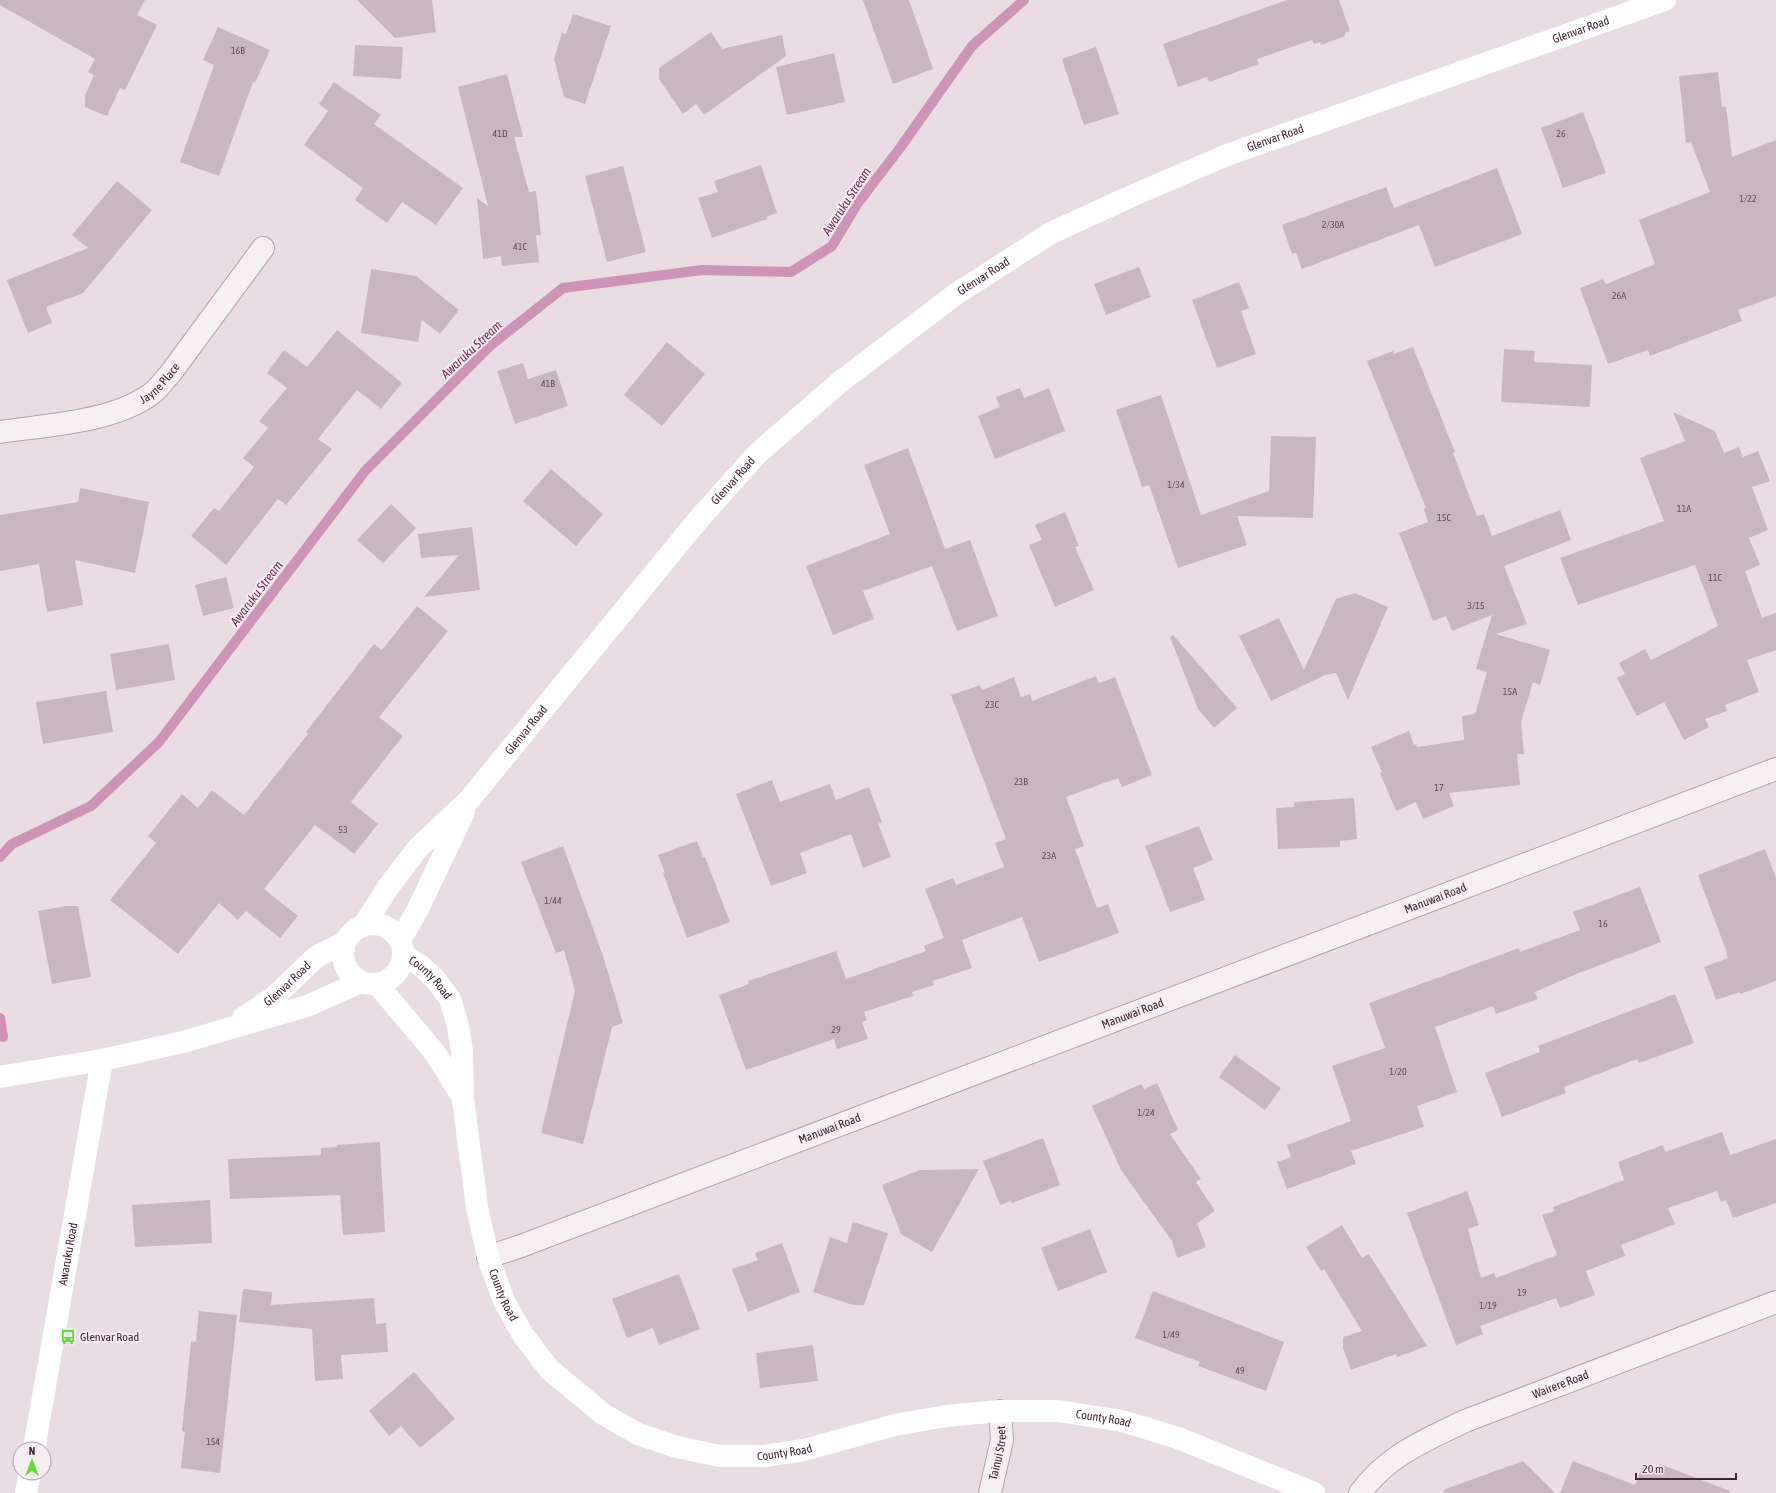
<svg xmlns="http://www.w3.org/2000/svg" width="1776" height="1493" font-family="'Asap Condensed',sans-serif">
	<rect width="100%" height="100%" fill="#e9dde3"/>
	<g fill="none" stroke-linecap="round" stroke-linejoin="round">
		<g stroke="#cd94b7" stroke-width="10">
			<path d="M0 857 12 844 91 806 159 742 365 471 491 345 563 288 702 270 791 272 832 246 858 203 900 148 972 46 1024 0"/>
			<path d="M0 1018 3 1037"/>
		</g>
	</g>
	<g fill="#c9b7c0">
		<path d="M0 0H145L137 15 157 25 125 90 120 88 107 116 85 107V96L94 75 88 72 95 59 0 5Z"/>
		<path d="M357 0H432L436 32 395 38Z"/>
		<path d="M863 0H909L933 69 893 84Z"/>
		<path d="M1287 0H1339L1350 31 1345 33V36L1321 45 1320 42 1314 44 1312 40 1257 59 1259 64 1209 82 1207 77 1178 87 1163 44Z"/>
		<path d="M573 14 611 26 585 104 564 97 554 59 562 33 566 34Z"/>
		<path d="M218 27 270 50 255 83 253 82 219 176 180 162 214 65 203 60Z"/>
		<path d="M711 32 722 49 782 35 786 56 704 115 696 104 683 114 659 79V68Z"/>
		<path d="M355 45 403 47 401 79 353 76Z"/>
		<path d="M1096 47 1119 114 1084 125 1062 59Z"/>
		<path d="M834 53 845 102 787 115 776 67Z"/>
		<path d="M1718 72 1722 107 1726 106 1732 157 1776 140V296L1738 310 1742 321 1650 356 1648 350 1608 364 1580 288 1603 279 1606 284 1655 264 1639 220 1710 192 1691 142 1686 143 1679 76Z"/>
		<path d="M507 74 523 137H514L529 192 536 191 541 235H536L539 262 502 266 501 256 483 259 477 198 488 206 458 87Z"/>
		<path d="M334 82 381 115 374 124 463 188 436 225 402 202 387 223 355 200 363 188 304 145 328 111 319 104Z"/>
		<path d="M1583 112 1606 173 1563 188 1541 128Z"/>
		<path d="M761 165 777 213 766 217 767 219 712 238 698 198 718 192 714 181Z"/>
		<path d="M623 166 646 252 607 262 585 176Z"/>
		<path d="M1497 168 1522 234 1435 267 1419 225 1302 269 1296 253 1292 254 1282 225 1386 187 1394 208Z"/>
		<path d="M117 181 152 210 83 293 46 307 52 323 28 333 7 280 88 248 72 235Z"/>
		<path d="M1139 267 1151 297 1106 315 1094 284Z"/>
		<path d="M371 269 416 276 459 310 440 334 422 320 418 342 361 333Z"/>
		<path d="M1239 282 1249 308 1241 311 1256 354 1217 368 1192 300Z"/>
		<path d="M337 330 402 383 381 409 357 390 318 439 332 449 286 505 278 499 226 565 191 536 214 508 219 511 254 467 243 458 268 428 259 421 287 388 267 373 284 350 307 367Z"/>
		<path d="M667 342 705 374 662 426 624 395Z"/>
		<path d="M1413 347 1455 452 1453 453 1477 516 1484 514 1492 536 1560 510 1571 540 1504 566 1527 624 1496 634 1550 650 1540 685 1533 682 1521 722 1524 754H1517L1520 785 1449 793 1454 806 1423 819 1416 802 1396 811 1380 773 1382 772 1371 747 1409 731 1414 745 1416 744 1417 747 1464 740 1462 716 1475 714 1487 672 1476 669 1492 615 1452 631 1446 616 1433 621 1399 533 1428 522 1424 509 1426 508 1367 361 1393 351 1394 354Z"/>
		<path d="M1504 349 1535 351 1534 362 1592 365 1590 407 1501 402Z"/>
		<path d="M523 363 528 379 556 370 568 406 515 424 497 371Z"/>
		<path d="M1020 388 1024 398 1049 388 1065 431 995 459 978 416 1000 407 996 397Z"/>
		<path d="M1161 395 1201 515 1269 491 1271 436 1316 437 1313 518 1237 516 1247 545 1178 568 1149 485 1142 487 1116 410Z"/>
		<path d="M1673 412 1715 431 1724 453 1739 447 1743 457 1758 451 1770 481 1752 487 1768 530 1749 538 1760 565 1745 571 1762 618 1776 613V650L1747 660 1759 692 1725 705 1727 711 1705 719 1709 727 1684 740 1664 702 1637 716 1617 678 1625 674 1619 663 1645 649 1651 660 1718 626 1695 565 1578 605 1560 558 1664 521 1640 458 1685 441Z"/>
		<path d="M908 448 945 549 970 540 998 616 957 631 932 566 863 591 874 619 833 635 806 566 890 534 864 465Z"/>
		<path d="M551 469 603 514 576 546 523 501Z"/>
		<path d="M80 488 149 502 135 573 75 560 83 605 47 612 39 564 0 571V515L78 502Z"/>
		<path d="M391 504 416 528 383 563 357 540Z"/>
		<path d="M1065 512 1079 546 1075 547 1094 590 1055 607 1029 545 1042 540 1035 525Z"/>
		<path d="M472 527 480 590 424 597 459 555 421 558 418 534Z"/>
		<path d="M226 577 234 608 203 616 195 585Z"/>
		<path d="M1355 593 1388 607 1348 700 1336 673 1325 675 1271 701 1239 636 1279 618 1304 670 1336 599Z"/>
		<path d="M417 606 448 631 379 717 403 736 351 802 378 824 354 854 315 825 264 889 298 916 280 938 246 911 238 920 219 903 178 954 110 900 156 843 148 836 182 794 198 808 212 790 244 815 308 734 306 732 374 644 382 650Z"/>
		<path d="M1173 635 1237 708 1214 728 1198 709 1170 637Z"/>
		<path d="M169 644 175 680 116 690 110 654Z"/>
		<path d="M1096 676 1099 683 1115 677 1152 775 1122 787 1118 778 1066 797 1084 846 1075 849 1097 908 1108 904 1119 933 1039 962 1022 917 962 940 972 968 933 981 934 985 912 992 913 996 864 1012 867 1020 862 1022 868 1039 837 1049 834 1039 746 1070 719 995 749 984 748 981 836 951 846 979 926 951 924 946 944 938 925 889 953 878 956 885 1004 867 995 843 1006 839 951 695 980 685 982 690 1014 677 1021 697 1030 694 1032 701Z"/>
		<path d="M106 691 113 732 43 744 36 702Z"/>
		<path d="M772 780 780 802 830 784 836 800 869 787 882 822 878 824 891 857 863 868 851 834 800 853 807 873 771 886 736 794Z"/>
		<path d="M1354 798 1357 839 1340 841V847L1278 849 1276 808 1294 807V802Z"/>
		<path d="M1199 826 1213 860 1193 868 1205 900 1170 912 1145 846Z"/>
		<path d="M697 841 703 857H705L730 922 687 938 663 873H665L658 855Z"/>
		<path d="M563 846 603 956 623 1023 612 1027 583 1144 541 1133 575 991 564 950 556 953 521 862Z"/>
		<path d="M1765 849 1776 878V981L1740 994V992L1716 1000 1704 967 1728 958 1726 953H1727L1698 875Z"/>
		<path d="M1640 887 1661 942 1574 975 1535 992 1538 999 1496 1014 1493 1006 1435 1027 1457 1092 1417 1106 1424 1127 1351 1151 1356 1164 1287 1189 1277 1162 1291 1157 1287 1145 1351 1121 1332 1066 1385 1048 1369 1003 1519 948 1520 952 1580 930 1573 912Z"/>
		<path d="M67 906H78L91 977 52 984 38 911Z"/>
		<path d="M1675 994 1694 1043 1639 1063 1637 1059 1564 1087 1566 1093 1502 1117 1485 1073 1540 1052 1538 1046Z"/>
		<path d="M1235 1055 1281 1088 1265 1110 1219 1077Z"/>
		<path d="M1157 1083 1178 1130 1170 1134 1201 1179 1196 1182 1215 1211 1197 1223 1206 1247 1177 1258 1172 1241 1121 1170 1092 1106 1141 1084 1144 1089Z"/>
		<path d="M1722 1132 1730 1155 1776 1139V1203L1733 1218 1726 1200 1721 1202 1717 1191 1668 1208 1675 1224 1621 1245 1625 1256 1586 1271 1595 1295 1560 1308 1556 1298 1480 1326 1483 1334 1456 1345 1407 1213 1467 1191 1479 1225 1468 1229 1481 1278 1494 1273 1496 1278 1557 1255 1542 1215 1555 1211 1553 1207 1624 1180 1618 1162 1663 1145 1665 1152Z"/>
		<path d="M1043 1138 1060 1185 1012 1203 1011 1201 1000 1205 983 1161Z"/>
		<path d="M380 1142 385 1232 343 1235 340 1195 230 1199 228 1159 321 1155V1148L337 1147V1145Z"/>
		<path d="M979 1169 932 1252 901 1234 882 1185 920 1170Z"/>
		<path d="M210 1200 212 1243 135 1247 132 1205Z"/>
		<path d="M853 1222 888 1233 864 1305H853L813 1292 830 1237 847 1243Z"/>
		<path d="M1342 1225 1362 1258 1369 1254 1427 1346 1397 1357 1396 1354 1351 1370 1343 1348V1337L1362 1331 1324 1269 1321 1271 1306 1247Z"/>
		<path d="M1090 1229 1107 1272 1058 1291 1041 1248Z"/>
		<path d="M782 1243 800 1292 748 1312 732 1269 758 1260 755 1253Z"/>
		<path d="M679 1274 700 1329 659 1345 653 1328 627 1338 612 1299Z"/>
		<path d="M243 1289 272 1292 271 1305 374 1298 376 1324 386 1323 388 1352 341 1355 343 1379 315 1381 312 1329 239 1322Z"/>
		<path d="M1153 1291 1284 1342 1266 1391 1198 1366 1200 1362 1135 1338Z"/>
		<path d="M199 1311 237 1315 220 1473 181 1468 185 1432 182 1431 191 1341 196 1342Z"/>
		<path d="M813 1345 818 1381 760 1388 756 1353Z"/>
		<path d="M414 1372 455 1419 420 1448 401 1426 389 1436 369 1411Z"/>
		<path d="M1523 1461 1555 1493H1444L1443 1490Z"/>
		<path d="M1573 1461 1635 1485 1643 1464 1658 1470 1660 1464 1730 1491 1729 1493H1560Z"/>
	</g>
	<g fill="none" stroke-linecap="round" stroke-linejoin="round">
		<defs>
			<g id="street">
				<path id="s1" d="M0 432C46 425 120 422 156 390 161 385 165 379 170 374L263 248"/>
				<path id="s2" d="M488 1257 521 1246 1776 769"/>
				<path id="s3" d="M990 1493 1002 1440 1000 1411"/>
				<path id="s4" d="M1360 1493C1388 1455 1424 1441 1465 1421L1776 1302"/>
			</g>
		</defs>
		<use href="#street" stroke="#b3a2ab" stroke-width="24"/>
		<use href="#street" stroke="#f7f0f3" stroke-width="22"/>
		<g stroke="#fff" stroke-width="22">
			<circle cx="373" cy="954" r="30"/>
			<path id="s5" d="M363 926 389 886 418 848 469 800 698 520 757 454 840 382 956 294 1051 233 1136 194 1227 155 1665 0"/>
			<path d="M400 940 417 911 464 812"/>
			<path id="s6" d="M404 955 421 966 435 979 450 999 457 1022 462 1051 463 1099 477 1207 488 1257 504 1301 523 1335 550 1370 603 1414 638 1434 677 1447 720 1456H764L804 1450 895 1425 946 1416 1000 1411H1058L1122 1421 1178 1438 1314 1493"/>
			<path d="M377 984 435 1053 463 1098"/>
			<path id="s7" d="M243 1018 273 998 316 957 345 942"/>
			<path d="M0 1077 102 1060 183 1042 307 1006 361 982"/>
			<path id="s8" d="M34 1449 102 1060"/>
			<path d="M26 1493 30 1473"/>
		</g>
	</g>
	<defs>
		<symbol id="bus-bare" viewBox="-9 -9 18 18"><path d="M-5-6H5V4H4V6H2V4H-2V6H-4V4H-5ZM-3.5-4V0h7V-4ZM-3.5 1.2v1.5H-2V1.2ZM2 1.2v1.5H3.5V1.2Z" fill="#61dd33" stroke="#f6edf2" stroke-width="2.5" paint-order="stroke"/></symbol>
	</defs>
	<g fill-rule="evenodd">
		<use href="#bus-bare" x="57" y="1326" width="22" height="22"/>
	</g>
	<g text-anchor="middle" stroke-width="4" stroke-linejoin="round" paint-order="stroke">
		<g font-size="10" fill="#634a56">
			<text x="238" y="54">16B</text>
			<text x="500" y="137">41D</text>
			<text x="1561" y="137">26</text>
			<text x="1748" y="202">1/22</text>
			<text x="1333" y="228">2/30A</text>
			<text x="520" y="250">41C</text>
			<text x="1619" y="299">26A</text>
			<text x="548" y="387">41B</text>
			<text x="1176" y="488">1/34</text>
			<text x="1684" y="512">11A</text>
			<text x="1444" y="521">15C</text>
			<text x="1715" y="581">11C</text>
			<text x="1476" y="609">3/15</text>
			<text x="1510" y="695">15A</text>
			<text x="992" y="708">23C</text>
			<text x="1021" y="785">23B</text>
			<text x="1439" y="791">17</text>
			<text x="343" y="833">53</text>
			<text x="1049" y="859">23A</text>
			<text x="553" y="904">1/44</text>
			<text x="1603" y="927">16</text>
			<text x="836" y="1033">29</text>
			<text x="1398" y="1075">1/20</text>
			<text x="1146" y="1116">1/24</text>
			<text x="1522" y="1296">19</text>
			<text x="1488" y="1309">1/19</text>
			<text x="1171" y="1338">1/49</text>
			<text x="1240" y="1374">49</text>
			<text x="213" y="1445">154</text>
		</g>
		<g font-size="12" fill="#412533" stroke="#f6edf2">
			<text dy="4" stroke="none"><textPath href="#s5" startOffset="1552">Glenvar Road</textPath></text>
			<text dy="4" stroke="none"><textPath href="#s5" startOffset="1228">Glenvar Road</textPath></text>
			<text dy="4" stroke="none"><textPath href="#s5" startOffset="904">Glenvar Road</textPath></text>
			<text dy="4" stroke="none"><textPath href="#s1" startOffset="171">Jayne Place</textPath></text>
			<text dy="4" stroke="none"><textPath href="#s5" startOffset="580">Glenvar Road</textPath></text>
			<text dy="4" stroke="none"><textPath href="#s5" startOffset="256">Glenvar Road</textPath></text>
			<text dy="4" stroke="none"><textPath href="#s2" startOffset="1013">Manuwai Road</textPath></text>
			<text dy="4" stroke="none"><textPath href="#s6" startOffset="35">County Road</textPath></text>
			<text dy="4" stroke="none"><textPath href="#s7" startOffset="56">Glenvar Road</textPath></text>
			<text dy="4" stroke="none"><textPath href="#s2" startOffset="689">Manuwai Road</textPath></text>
			<text dy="4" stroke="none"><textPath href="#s2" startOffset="365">Manuwai Road</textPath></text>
			<text dy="4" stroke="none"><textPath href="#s8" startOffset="198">Awaruku Road</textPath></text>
			<text dy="4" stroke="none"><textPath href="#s6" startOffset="367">County Road</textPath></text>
			<text dy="4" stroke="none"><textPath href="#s4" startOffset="231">Wairere Road</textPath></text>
			<text dy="4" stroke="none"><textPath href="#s6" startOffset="1039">County Road</textPath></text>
			<text dy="4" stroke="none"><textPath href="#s6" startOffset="715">County Road</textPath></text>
			<text dy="4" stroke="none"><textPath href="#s3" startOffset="41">Tainui Street</textPath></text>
		</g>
		<g font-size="12" fill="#412533" stroke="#f6edf2" text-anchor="start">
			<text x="80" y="1341">Glenvar Road</text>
		</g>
		<g font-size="13" font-style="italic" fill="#7a2b57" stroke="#f6edf2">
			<text transform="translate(846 201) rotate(-57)" y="5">Awaruku Stream</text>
			<text transform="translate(471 349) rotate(-43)" y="5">Awaruku Stream</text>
			<text transform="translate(256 593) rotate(-53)" y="5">Awaruku Stream</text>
		</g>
	</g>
	<g transform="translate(32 1461)"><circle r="19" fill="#f6edf2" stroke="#ae9da6"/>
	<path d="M0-3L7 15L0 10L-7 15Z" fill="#61dd33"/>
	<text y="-6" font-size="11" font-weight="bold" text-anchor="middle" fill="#412533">N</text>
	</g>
	<path d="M1636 1473v6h100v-6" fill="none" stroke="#412533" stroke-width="2"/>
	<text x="1642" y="1473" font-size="12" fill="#412533" stroke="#f6edf2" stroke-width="3" paint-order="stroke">20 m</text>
</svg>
